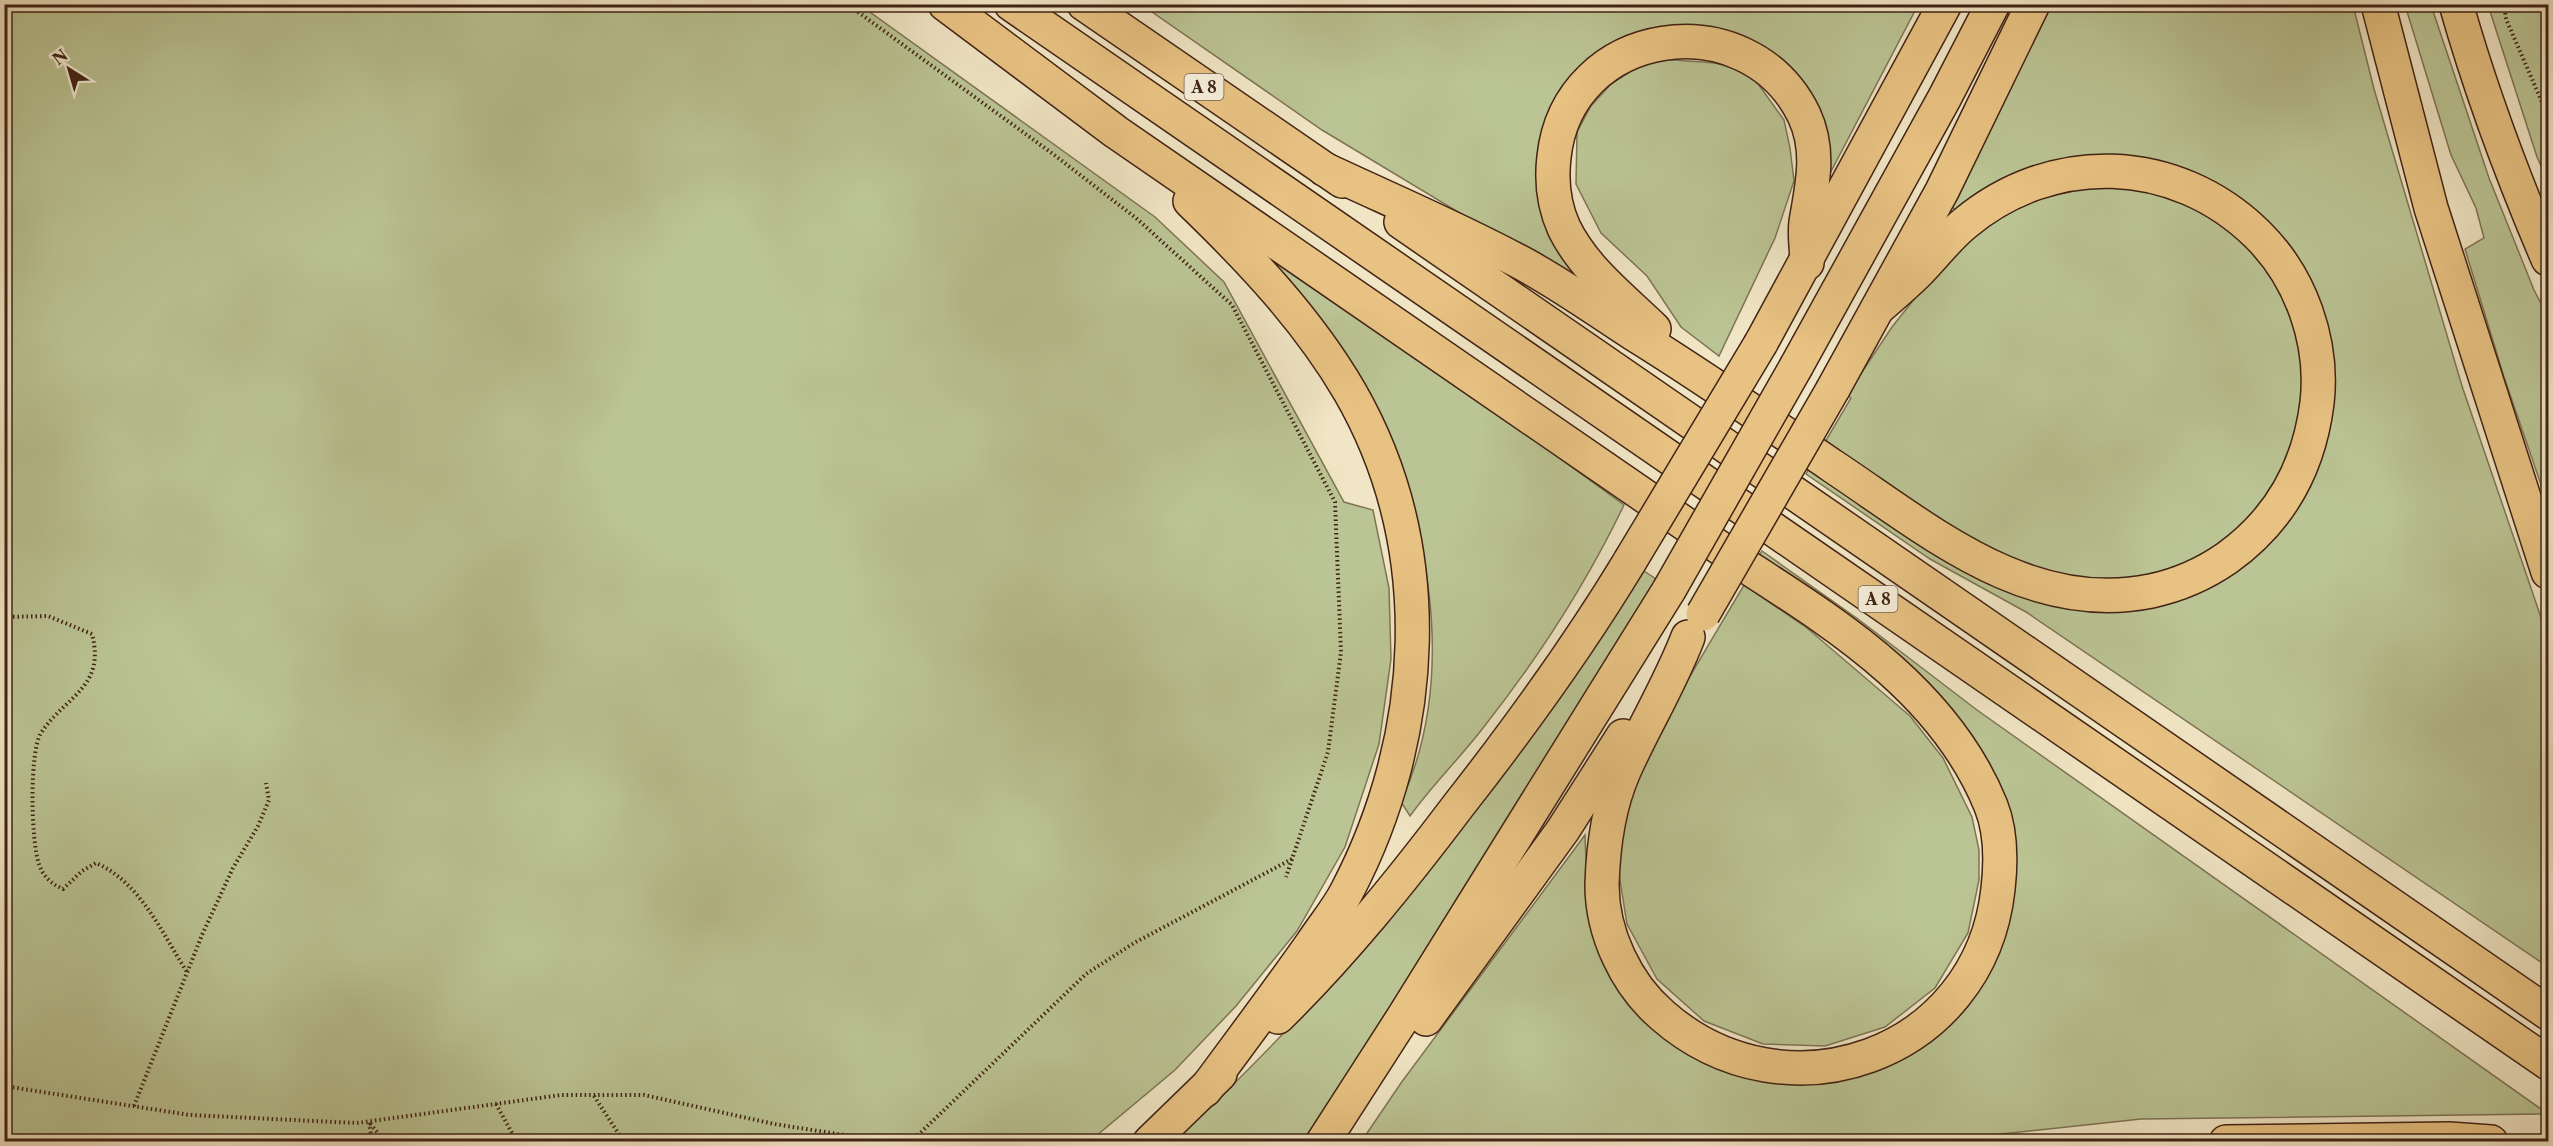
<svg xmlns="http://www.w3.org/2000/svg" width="2553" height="1146" font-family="'Libre Caslon Text',serif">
	<rect width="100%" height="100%" fill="#f0e5c4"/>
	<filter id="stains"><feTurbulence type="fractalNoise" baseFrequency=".00333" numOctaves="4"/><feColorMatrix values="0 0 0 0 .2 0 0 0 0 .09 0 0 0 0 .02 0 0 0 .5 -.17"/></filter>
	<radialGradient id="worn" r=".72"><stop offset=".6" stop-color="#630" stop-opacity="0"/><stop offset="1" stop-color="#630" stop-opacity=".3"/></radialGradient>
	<g fill="#bbc494" stroke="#7e7454" stroke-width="1.5">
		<path d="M5 4 860 5 1155 217 1224 282 1344 502 1373 510 1389 588 1391 659 1379 744 1345 847 1297 931 1236 1006 1175 1070 1090 1141H5Z"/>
		<path d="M1142 5H1918L1827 179 1819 123 1702 28 1669 27 1634 37 1541 177 1540 210 1565 253 1580 272 1576 283 1322 130Z"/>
		<path d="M2047 5H2353L2374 89 2462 386 2548 638V967L2026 612 1930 559 1806 474 1810 467C1864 504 1928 555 1987 582 2018 597 2064 608 2098 611 2121 613 2144 607 2167 603L2324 445 2269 225 2234 195 2215 183 2178 167 2131 157 2094 156 2011 176 1980 193 1956 210 1952 207Z"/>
		<path d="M2405 5H2431L2489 178 2534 290 2548 317V505L2504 377 2465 249 2484 238 2476 208 2451 155Z"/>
		<path d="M2488 5H2548V181L2537 157Z"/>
		<path d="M1661 59 1716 63 1751 74 1784 120 1790 148 1794 181 1775 238 1719 356 1681 327 1647 276 1601 233 1576 184 1577 132 1591 106 1611 84 1636 68Z"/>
		<path d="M2096 185C2116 188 2160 189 2176 197 2400 300 2304 616 2064 578 2052 576 2040 569 2028 565 2012 559 1994 554 1979 547 1962 538 1947 525 1931 515 1896 490 1860 466 1825 442L1851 398 1847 395 1850 390 1892 327 1939 268 1968 240 2023 203Z"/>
		<path d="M1245 239 1455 382 1624 505C1587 582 1536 661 1483 728 1460 758 1432 785 1410 816L1401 802C1460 673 1428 512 1367 389L1359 390Z"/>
		<path d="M1762 551 1858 619 1977 710 2548 1114 2141 1119 1926 1142H1361L1401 1083 1585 835 1587 887 1610 970 1779 1079 1965 999 1999 798 1758 558Z"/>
		<path d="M1644 571 1656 579 1450 917 1303 1141 1173 1142C1355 974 1510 778 1644 571Z"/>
		<path d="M1744 585 1807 628 1910 716 1943 758 1972 817 1979 850V880L1968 933 1935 988 1885 1027 1825 1046 1763 1044 1704 1021 1657 979 1627 924 1617 862 1629 800 1655 735Z"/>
	</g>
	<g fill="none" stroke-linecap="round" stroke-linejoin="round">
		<defs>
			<g id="highway">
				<path d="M945 4 1116 132 1752 570C1847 631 1947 697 1991 806 2001 831 2001 863 1998 889 1980 1056 1786 1124 1662 1015 1626 984 1602 933 1602 885 1603 848 1609 805 1624 771 1644 726 1670 684 1688 637"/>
				<path d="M1011 4 2548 1063"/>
				<path d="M1084 4 1342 181"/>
				<path d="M2378 4 2431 208 2548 572"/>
				<path d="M2456 4C2481 92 2512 175 2548 259"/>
				<path d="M1324 169C1388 199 1454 227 1516 260 1557 281 1595 309 1634 334 1702 376 1768 422 1834 467 1930 531 2029 616 2151 591 2179 585 2204 574 2227 558 2280 520 2309 467 2317 403 2324 342 2301 277 2257 234 2175 154 2052 150 1964 224 1947 238 1934 256 1919 271 1906 284 1892 296 1878 308"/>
				<path d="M1190 201C1250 259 1308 320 1350 392 1439 547 1428 736 1347 891 1338 909 1324 925 1313 942 1278 992 1241 1041 1205 1090"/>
				<path d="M1401 222 2548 1013"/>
				<path d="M1654 329C1622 298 1584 269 1564 228 1554 206 1551 182 1554 157 1568 25 1748 0 1804 115 1821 151 1812 186 1806 222 1804 235 1807 250 1807 263"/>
				<path d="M1761 343 1945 4"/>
				<path d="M1797 365 1945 97 1993 4"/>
				<path d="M1833 389 1942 191 2033 4"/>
				<path d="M1278 1017C1344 952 1402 880 1458 806 1520 727 1578 647 1630 561"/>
				<path d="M1426 1019 1563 830 1623 736"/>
				<path d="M1150 1142 1220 1074"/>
				<path d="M1323 1142 1404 1016 1669 590"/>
				<path d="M2226 1142 2449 1139 2491 1142"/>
			</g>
		</defs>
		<use href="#highway" stroke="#412315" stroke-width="36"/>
		<g stroke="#412315" stroke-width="4" stroke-dasharray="1.5 3" stroke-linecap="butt">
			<path d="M847 4 1053 154 1136 218 1232 305 1335 502 1341 652 1328 752 1286 877"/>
			<path d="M2504 4 2506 19 2548 116"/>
			<path d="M4 617 48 616 92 634C106 688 65 696 41 733 29 752 31 842 39 864 43 877 52 884 63 889L82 871 96 863C140 882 162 933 187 972"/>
			<path d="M4 1086 190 1115 357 1123 561 1095H644L774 1124 870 1139 917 1136 1086 974 1134 943 1292 859"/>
			<path d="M594 1096 624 1142"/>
			<path d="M496 1104 517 1142"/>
			<path d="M134 1106 202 935 233 868 258 826 269 800 266 783"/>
			<path d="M917 1136 928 1142"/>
			<path d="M372 1142 369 1122 385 1142"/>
		</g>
		<use href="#highway" stroke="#e8c282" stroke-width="33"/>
		<defs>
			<g id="highway-bridge">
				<path d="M1630 561 1761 343"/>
				<path d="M1669 590 1797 365"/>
				<path d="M1703 614 1833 389"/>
			</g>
		</defs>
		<use href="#highway-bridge" stroke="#412315" stroke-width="36" stroke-linecap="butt"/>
		<use href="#highway-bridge" stroke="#e8c282" stroke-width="33"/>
	</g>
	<g text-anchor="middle" stroke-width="4.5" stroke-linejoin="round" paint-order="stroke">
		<g fill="#f5eed9" stroke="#776050" stroke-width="1.5">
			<rect x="1184.5" y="74" width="39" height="26" rx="4.5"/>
			<rect x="1858.5" y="586" width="39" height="26" rx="4.5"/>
		</g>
		<g font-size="16" font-weight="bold" fill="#412315">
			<text x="1204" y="93">A 8</text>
			<text x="1878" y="605">A 8</text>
		</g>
	</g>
	<rect width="2553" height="1146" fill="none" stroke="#f0e5c4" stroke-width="24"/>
	<rect x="6" y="6" width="2541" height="1134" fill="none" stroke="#412315" stroke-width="3"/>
	<rect x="12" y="12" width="2529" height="1122" fill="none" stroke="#412315" stroke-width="1.5"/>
	<g transform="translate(69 69) rotate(323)" stroke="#f5eed9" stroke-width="4.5" paint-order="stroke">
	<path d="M0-4.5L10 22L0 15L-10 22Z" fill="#412315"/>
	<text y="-9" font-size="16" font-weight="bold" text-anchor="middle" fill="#412315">N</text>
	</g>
	<rect width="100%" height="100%" filter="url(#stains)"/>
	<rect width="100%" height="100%" fill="url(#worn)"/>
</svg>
